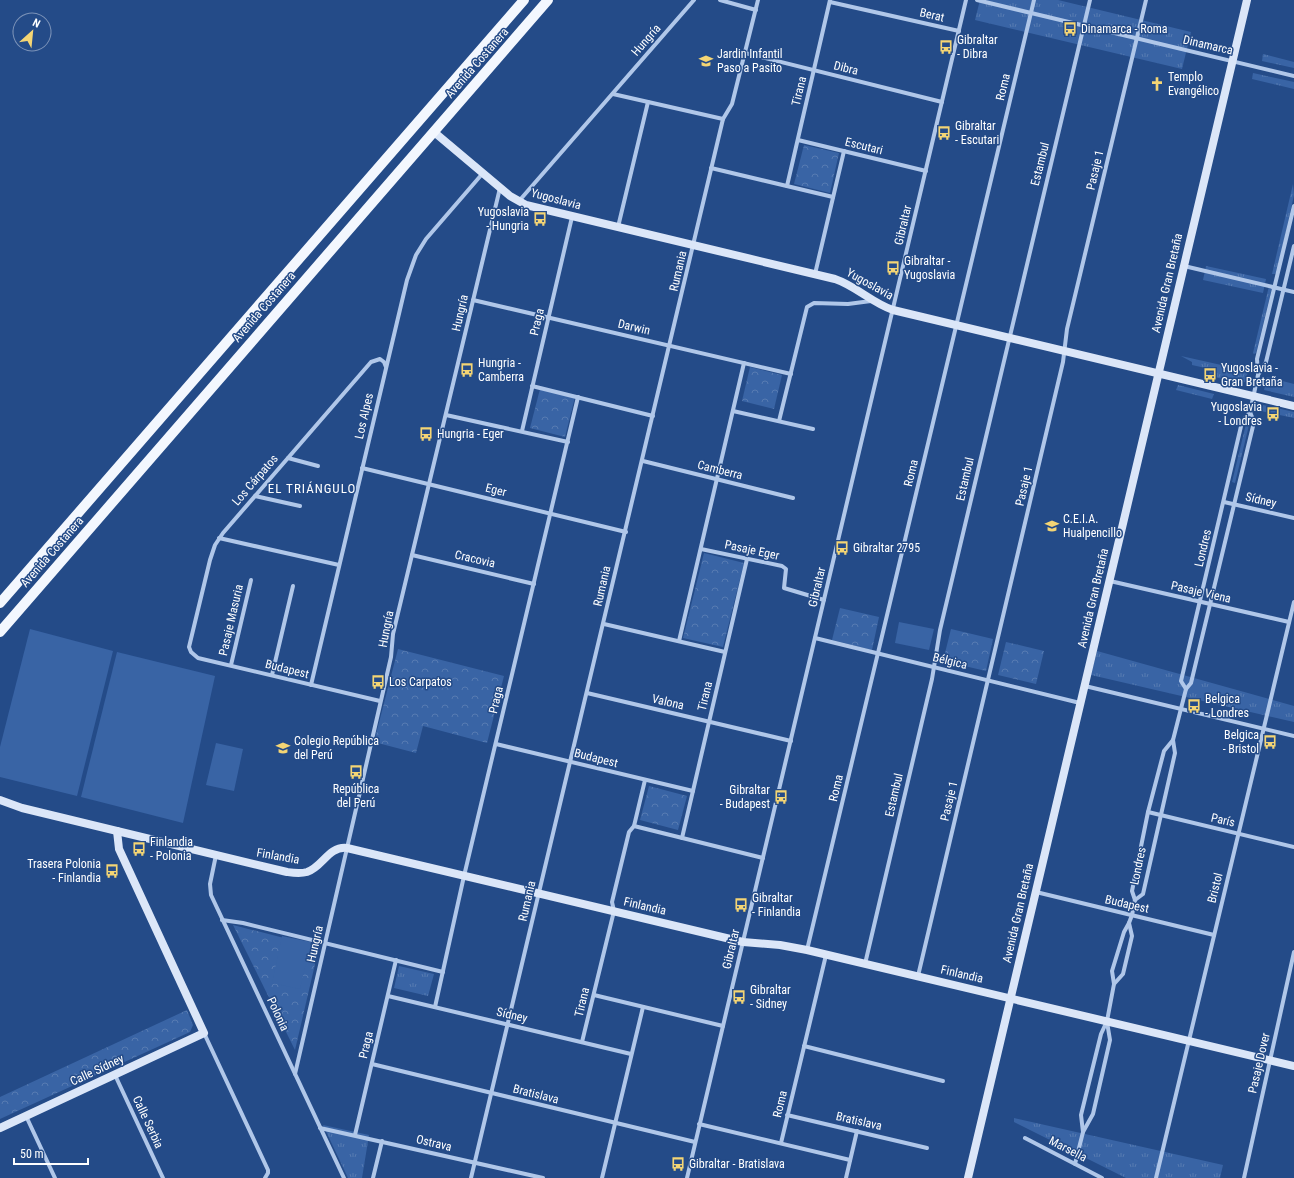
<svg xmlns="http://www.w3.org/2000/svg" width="1294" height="1178" font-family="'Roboto Condensed',sans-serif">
	<defs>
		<pattern id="grass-tufts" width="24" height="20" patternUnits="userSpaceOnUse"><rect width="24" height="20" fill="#3964a5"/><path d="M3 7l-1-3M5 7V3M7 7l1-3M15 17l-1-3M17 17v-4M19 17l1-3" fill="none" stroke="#577bb2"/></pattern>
		<pattern id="park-crowns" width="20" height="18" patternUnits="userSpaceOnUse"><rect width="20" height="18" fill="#3964a5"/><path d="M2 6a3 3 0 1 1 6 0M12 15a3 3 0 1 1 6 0" fill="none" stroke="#577bb2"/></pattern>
	</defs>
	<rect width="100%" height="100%" fill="#244b88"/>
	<g fill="url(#grass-tufts)">
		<path d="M980 0H1058L1191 32 1182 69 975 20Z"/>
		<path d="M1263 54 1294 62V68L1262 61Z"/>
		<path d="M1253 73 1294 82V89L1252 79Z"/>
		<path d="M1293 184 1294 195 1277 272 1275 274H1272Z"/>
		<path d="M1206 266 1266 279 1263 293 1203 280Z"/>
		<path d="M1269 286 1272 288 1256 353 1254 354 1253 353Z"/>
		<path d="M1181 356 1248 371 1246 381 1243 383 1209 376 1210 369 1192 365V362Z"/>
		<path d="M1267 377 1294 384V397L1264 390Z"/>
		<path d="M1178 385 1214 394 1212 399 1176 390Z"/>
		<path d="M1263 405 1294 412V418L1261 411Z"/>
		<path d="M1246 424 1249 425 1235 483 1232 482Z"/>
		<path d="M1097 651 1294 706V722L1091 675Z"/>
		<path d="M399 966 434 974 428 996 394 988Z"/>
		<path d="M1014 1118 1223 1165 1220 1178H1126L1014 1122Z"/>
		<path d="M323 1125 369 1135 362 1178H348Z"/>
	</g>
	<g fill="url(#park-crowns)">
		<path d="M804 145 839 153 830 193 794 184Z"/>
		<path d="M750 367 782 375 774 409 742 401Z"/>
		<path d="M540 389 575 397 565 437 530 428Z"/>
		<path d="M704 553 744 563 723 647 683 638Z"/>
		<path d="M840 608 879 617 872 650 832 640Z"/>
		<path d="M951 629 993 639 986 671 943 661Z"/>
		<path d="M1006 642 1044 651 1036 684 998 675Z"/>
		<path d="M398 649 504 676 487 743 423 726 416 753 374 742Z"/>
		<path d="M649 786 687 796 678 830 640 820Z"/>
		<path d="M233 925 319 947 295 1050Z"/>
		<path d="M187 1010 193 1025 190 1032 0 1119V1097Z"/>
	</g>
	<g fill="#3964a5">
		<path d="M899 622 934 629 929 650 895 643Z"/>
		<path d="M30 629 113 651 77 796 0 777V747Z"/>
		<path d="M117 652 215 676 183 823 81 797Z"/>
		<path d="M216 743 243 749 234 791 206 785Z"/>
		<path d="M282 936 311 942 300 989 272 983Z"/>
	</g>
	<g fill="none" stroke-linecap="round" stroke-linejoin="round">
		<g stroke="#b0c7e9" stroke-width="4">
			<path d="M720 0 756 10"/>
			<path d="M977 0 1294 76"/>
			<path d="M830 2 959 31"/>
			<path d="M745 53 942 102"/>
			<path d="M613 94 723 119"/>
			<path d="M798 140 926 171"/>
			<path d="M711 168 833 197"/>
			<path d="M787 186 830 0"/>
			<path d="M519 201 694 0"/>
			<path d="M618 227 648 102"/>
			<path d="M1184 266 1294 292"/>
			<path d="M815 274 844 151"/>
			<path d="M473 300 791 374"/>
			<path d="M1258 375 1266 362 1294 246"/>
			<path d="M532 386 653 416"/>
			<path d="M733 411 813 429"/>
			<path d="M446 415 568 442"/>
			<path d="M779 421 807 307 814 303 848 304 871 301"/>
			<path d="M522 431 572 217"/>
			<path d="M288 458 318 466"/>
			<path d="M643 461 793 498"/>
			<path d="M362 468 626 532"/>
			<path d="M255 496 300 506"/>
			<path d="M1224 502 1294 518"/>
			<path d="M219 538 339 565"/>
			<path d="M701 549 782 566 786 569 784 588 824 600"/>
			<path d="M412 555 534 584"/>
			<path d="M1110 581 1289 622"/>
			<path d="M604 624 725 652"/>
			<path d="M815 638 1080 703"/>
			<path d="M679 641 744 363"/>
			<path d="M231 665 251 580"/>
			<path d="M272 675 293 586"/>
			<path d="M311 685 407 280 416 255 426 239 483 173"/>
			<path d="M1085 686 1294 736"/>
			<path d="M1186 689 1181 681 1242 422 1250 412 1258 375 1257 359 1294 206"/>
			<path d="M587 693 791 741"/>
			<path d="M380 701 198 658 191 652 189 647 210 560 215 545 223 533 371 362 380 359 384 362 386 367"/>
			<path d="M496 744 693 791"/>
			<path d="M1148 812 1294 847"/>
			<path d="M634 826 763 858"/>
			<path d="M682 838 747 559"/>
			<path d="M216 855 210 884 211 895 344 1178"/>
			<path d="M1036 892 1214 935"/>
			<path d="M1135 900 1143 894 1175 753 1173 740"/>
			<path d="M222 920 243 923 443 972"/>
			<path d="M807 950 1034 0"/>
			<path d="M865 964 932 679 940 630 1090 0"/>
			<path d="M918 976 1063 362 1067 329 1146 0"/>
			<path d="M1114 984 1123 974 1132 936 1129 923"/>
			<path d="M594 995 723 1026"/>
			<path d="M388 996 631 1054"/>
			<path d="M435 1007 464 876 578 397"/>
			<path d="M204 1033 268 1170V1173L265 1178"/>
			<path d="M582 1042 614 911 612 902 629 832 634 826 645 780"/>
			<path d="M804 1046 943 1081"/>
			<path d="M372 1064 695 1142"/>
			<path d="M295 1074 391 657 393 634 500 188"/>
			<path d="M115 1075 163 1178"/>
			<path d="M787 1115 927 1148"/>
			<path d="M26 1116 55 1178"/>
			<path d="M699 1124 850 1160"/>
			<path d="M320 1128 543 1178"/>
			<path d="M1083 1132 1081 1115 1101 1034 1107 1021 1114 984 1112 971 1124 932 1129 923 1132 915 1135 900 1132 891 1148 812 1164 751 1173 740 1186 689 1191 683 1254 422 1250 412"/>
			<path d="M355 1135 396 960"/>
			<path d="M1025 1138 1102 1178"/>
			<path d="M781 1143 826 955"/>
			<path d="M1075 1164 1083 1132 1093 1114 1110 1040 1107 1022"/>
			<path d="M373 1178 382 1141"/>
			<path d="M471 1178 723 119 732 104 758 0"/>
			<path d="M602 1178 643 1007"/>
			<path d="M687 1178 966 0"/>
			<path d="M846 1178 857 1131"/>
			<path d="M1156 1178 1294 602"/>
			<path d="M1244 1178 1294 952"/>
		</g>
		<g stroke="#dbe6f8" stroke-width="8">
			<path d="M434 132 510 196 526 205 835 279C856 286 872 303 893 310L1294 406"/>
			<path d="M0 800 22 808 287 872C294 873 300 874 307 872 323 867 328 846 347 848L743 942 780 945 807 950 1294 1066"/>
			<path d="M0 1128 204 1033 119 849 117 831"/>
			<path d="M968 1178 1247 0"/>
		</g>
		<g stroke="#f3f7fe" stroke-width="10">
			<path d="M0 603 524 0"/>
			<path d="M0 632 548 0"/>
		</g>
	</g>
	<defs>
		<symbol id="bus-bare" viewBox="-9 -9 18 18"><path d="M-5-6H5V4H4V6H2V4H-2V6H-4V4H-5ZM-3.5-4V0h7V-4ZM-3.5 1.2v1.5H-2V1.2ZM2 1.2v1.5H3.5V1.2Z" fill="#f4d574" stroke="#244b88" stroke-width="2.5" paint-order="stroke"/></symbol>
		<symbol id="school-bare" viewBox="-9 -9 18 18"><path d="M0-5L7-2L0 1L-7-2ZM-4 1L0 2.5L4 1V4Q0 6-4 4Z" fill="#f4d574" stroke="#244b88" stroke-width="2.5" paint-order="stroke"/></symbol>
		<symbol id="church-bare" viewBox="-9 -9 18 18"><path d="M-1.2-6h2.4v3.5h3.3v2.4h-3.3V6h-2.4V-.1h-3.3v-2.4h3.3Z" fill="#f4d574" stroke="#244b88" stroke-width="2.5" paint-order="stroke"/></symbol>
	</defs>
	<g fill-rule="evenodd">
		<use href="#bus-bare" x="1060" y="19" width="20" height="20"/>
		<use href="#bus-bare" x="936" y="37" width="20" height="20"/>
		<use href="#school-bare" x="696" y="51" width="20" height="20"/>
		<use href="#church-bare" x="1147" y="74" width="20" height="20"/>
		<use href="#bus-bare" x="934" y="123" width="20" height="20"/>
		<use href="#bus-bare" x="530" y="209" width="20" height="20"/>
		<use href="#bus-bare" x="883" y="258" width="20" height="20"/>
		<use href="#bus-bare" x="457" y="360" width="20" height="20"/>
		<use href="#bus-bare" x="1200" y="365" width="20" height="20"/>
		<use href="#bus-bare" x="1263" y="404" width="20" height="20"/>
		<use href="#bus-bare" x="416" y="424" width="20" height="20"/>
		<use href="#school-bare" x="1042" y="516" width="20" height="20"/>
		<use href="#bus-bare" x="832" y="538" width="20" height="20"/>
		<use href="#bus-bare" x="368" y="672" width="20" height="20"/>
		<use href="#bus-bare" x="1184" y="696" width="20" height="20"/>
		<use href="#bus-bare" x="1260" y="732" width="20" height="20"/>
		<use href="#school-bare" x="273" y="738" width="20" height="20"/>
		<use href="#bus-bare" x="346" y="762" width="20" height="20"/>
		<use href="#bus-bare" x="771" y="787" width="20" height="20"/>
		<use href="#bus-bare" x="129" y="839" width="20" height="20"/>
		<use href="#bus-bare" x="102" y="861" width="20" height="20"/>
		<use href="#bus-bare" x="731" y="895" width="20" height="20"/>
		<use href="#bus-bare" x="729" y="987" width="20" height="20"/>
		<use href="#bus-bare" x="668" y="1154" width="20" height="20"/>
	</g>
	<g text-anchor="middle" stroke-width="3" stroke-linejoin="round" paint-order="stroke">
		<g font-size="12" fill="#fff" stroke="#244b88">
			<text transform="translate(932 15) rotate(13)" y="4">Berat</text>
			<text transform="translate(646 40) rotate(-49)" y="4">Hungría</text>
			<text transform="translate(1208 45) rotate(13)" y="4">Dinamarca</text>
			<text transform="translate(477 63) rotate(-49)" y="4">Avenida Costanera</text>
			<text transform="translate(846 68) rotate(14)" y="4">Dibra</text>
			<text transform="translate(1003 87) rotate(-77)" y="4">Roma</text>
			<text transform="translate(799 91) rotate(-77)" y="4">Tirana</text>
			<text transform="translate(864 146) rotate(14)" y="4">Escutari</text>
			<text transform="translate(1040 164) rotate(-76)" y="4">Estambul</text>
			<text transform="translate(1095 170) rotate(-77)" y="4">Pasaje 1</text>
			<text transform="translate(556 199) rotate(15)" y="4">Yugoslavia</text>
			<text transform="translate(903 225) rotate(-77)" y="4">Gibraltar</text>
			<text transform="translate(678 271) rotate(-77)" y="4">Rumania</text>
			<text transform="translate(1167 283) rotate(-77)" y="4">Avenida Gran Bretaña</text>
			<text transform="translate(870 284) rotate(29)" y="4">Yugoslavia</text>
			<text transform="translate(264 307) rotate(-49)" y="4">Avenida Costanera</text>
			<text transform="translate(460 313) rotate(-77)" y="4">Hungría</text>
			<text transform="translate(537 322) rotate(-77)" y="4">Praga</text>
			<text transform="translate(634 327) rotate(13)" y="4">Darwin</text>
			<text transform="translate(364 416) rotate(-77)" y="4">Los Alpes</text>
			<text transform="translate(720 470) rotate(14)" y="4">Camberra</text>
			<text transform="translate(911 473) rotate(-77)" y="4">Roma</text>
			<text transform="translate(965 479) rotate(-77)" y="4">Estambul</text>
			<text transform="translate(255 480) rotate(-49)" y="4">Los Cárpatos</text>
			<text transform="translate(1024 486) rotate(-77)" y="4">Pasaje 1</text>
			<text transform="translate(496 490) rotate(14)" y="4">Eger</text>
			<text transform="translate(1261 500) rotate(13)" y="4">Sídney</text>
			<text transform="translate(1203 548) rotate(-77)" y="4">Londres</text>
			<text transform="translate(752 550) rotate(12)" y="4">Pasaje Eger</text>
			<text transform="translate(52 552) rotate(-49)" y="4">Avenida Costanera</text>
			<text transform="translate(475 559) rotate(13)" y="4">Cracovia</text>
			<text transform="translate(602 586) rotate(-77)" y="4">Rumania</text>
			<text transform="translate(817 587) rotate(-77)" y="4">Gibraltar</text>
			<text transform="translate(1201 592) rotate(13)" y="4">Pasaje Viena</text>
			<text transform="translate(1093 598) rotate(-77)" y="4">Avenida Gran Bretaña</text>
			<text transform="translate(231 620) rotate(-77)" y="4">Pasaje Masuria</text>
			<text transform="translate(386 629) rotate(-79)" y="4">Hungría</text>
			<text transform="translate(950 661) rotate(14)" y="4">Bélgica</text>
			<text transform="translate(287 669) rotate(14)" y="4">Budapest</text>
			<text transform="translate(705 696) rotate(-77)" y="4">Tirana</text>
			<text transform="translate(496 700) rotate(-77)" y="4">Praga</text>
			<text transform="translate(668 702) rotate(13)" y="4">Valona</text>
			<text transform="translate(596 758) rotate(14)" y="4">Budapest</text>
			<text transform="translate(836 788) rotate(-77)" y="4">Roma</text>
			<text transform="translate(894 795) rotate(-77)" y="4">Estambul</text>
			<text transform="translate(949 801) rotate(-77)" y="4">Pasaje 1</text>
			<text transform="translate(1223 820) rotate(13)" y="4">París</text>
			<text transform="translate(278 856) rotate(10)" y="4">Finlandia</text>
			<text transform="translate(1138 866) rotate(-78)" y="4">Londres</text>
			<text transform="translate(1215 888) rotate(-76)" y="4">Bristol</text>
			<text transform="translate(527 901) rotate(-77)" y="4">Rumania</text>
			<text transform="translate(1127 904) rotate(13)" y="4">Budapest</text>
			<text transform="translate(645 906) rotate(13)" y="4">Finlandia</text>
			<text transform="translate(1018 913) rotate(-77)" y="4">Avenida Gran Bretaña</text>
			<text transform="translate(315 944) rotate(-77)" y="4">Hungría</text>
			<text transform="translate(731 949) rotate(-77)" y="4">Gibraltar</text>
			<text transform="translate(962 974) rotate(13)" y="4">Finlandia</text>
			<text transform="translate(582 1002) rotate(-77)" y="4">Tirana</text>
			<text transform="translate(278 1014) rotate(65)" y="4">Polonia</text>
			<text transform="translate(512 1015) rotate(13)" y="4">Sídney</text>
			<text transform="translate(366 1045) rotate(-77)" y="4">Praga</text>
			<text transform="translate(1259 1063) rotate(-77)" y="4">Pasaje Dover</text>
			<text transform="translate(97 1070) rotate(-25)" y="4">Calle Sídney</text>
			<text transform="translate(536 1094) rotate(14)" y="4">Bratislava</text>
			<text transform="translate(780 1104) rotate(-77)" y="4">Roma</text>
			<text transform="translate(859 1121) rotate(13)" y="4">Bratislava</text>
			<text transform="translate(148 1122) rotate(65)" y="4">Calle Serbia</text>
			<text transform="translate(434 1143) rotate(13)" y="4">Ostrava</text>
			<text transform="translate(1068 1149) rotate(27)" y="4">Marsella</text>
		</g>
		<g font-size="12" fill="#fff" stroke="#244b88" text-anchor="start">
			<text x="1081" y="33">Dinamarca - Roma</text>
			<text x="957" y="44">Gibraltar<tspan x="957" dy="14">- Dibra</tspan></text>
			<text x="717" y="58">Jardin Infantil<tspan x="717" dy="14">Paso a Pasito</tspan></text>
			<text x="1168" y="81">Templo<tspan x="1168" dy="14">Evangélico</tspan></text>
			<text x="955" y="130">Gibraltar<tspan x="955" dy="14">- Escutari</tspan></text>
			<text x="529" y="216" text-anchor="end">Yugoslavia<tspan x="529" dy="14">- Hungria</tspan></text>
			<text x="904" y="265">Gibraltar -<tspan x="904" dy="14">Yugoslavia</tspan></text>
			<text x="478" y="367">Hungria -<tspan x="478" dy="14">Camberra</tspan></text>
			<text x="1221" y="372">Yugoslavia -<tspan x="1221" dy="14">Gran Bretaña</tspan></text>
			<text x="1262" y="411" text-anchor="end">Yugoslavia<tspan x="1262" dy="14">- Londres</tspan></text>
			<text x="437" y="438">Hungria - Eger</text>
			<text x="1063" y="523">C.E.I.A.<tspan x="1063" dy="14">Hualpencillo</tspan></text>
			<text x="853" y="552">Gibraltar 2795</text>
			<text x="389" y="686">Los Carpatos</text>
			<text x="1205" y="703">Belgica<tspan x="1205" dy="14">- Londres</tspan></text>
			<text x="1259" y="739" text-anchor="end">Belgica<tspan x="1259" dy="14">- Bristol</tspan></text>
			<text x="294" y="745">Colegio República<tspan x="294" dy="14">del Perú</tspan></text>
			<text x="356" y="793" text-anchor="middle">República<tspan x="356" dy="14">del Perú</tspan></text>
			<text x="770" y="794" text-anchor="end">Gibraltar<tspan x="770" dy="14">- Budapest</tspan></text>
			<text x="150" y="846">Finlandia<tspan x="150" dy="14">- Polonia</tspan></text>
			<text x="101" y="868" text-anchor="end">Trasera Polonia<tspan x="101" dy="14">- Finlandia</tspan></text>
			<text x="752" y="902">Gibraltar<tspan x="752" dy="14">- Finlandia</tspan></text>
			<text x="750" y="994">Gibraltar<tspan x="750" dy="14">- Sidney</tspan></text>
			<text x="689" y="1168">Gibraltar - Bratislava</text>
		</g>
		<g font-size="13" letter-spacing="1" fill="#fff" stroke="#244b88">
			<text x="312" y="493">EL TRIÁNGULO</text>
		</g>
	</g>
	<g transform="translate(32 32) rotate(27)"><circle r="19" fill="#244b88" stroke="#7c93b8"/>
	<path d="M0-3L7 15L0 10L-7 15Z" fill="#f4d574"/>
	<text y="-6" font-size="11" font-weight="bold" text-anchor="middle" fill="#ffffff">N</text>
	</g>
	<path d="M14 1158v6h74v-6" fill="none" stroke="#ffffff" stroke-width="2"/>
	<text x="20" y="1158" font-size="12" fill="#ffffff" stroke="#244b88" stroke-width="3" paint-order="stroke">50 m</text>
</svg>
